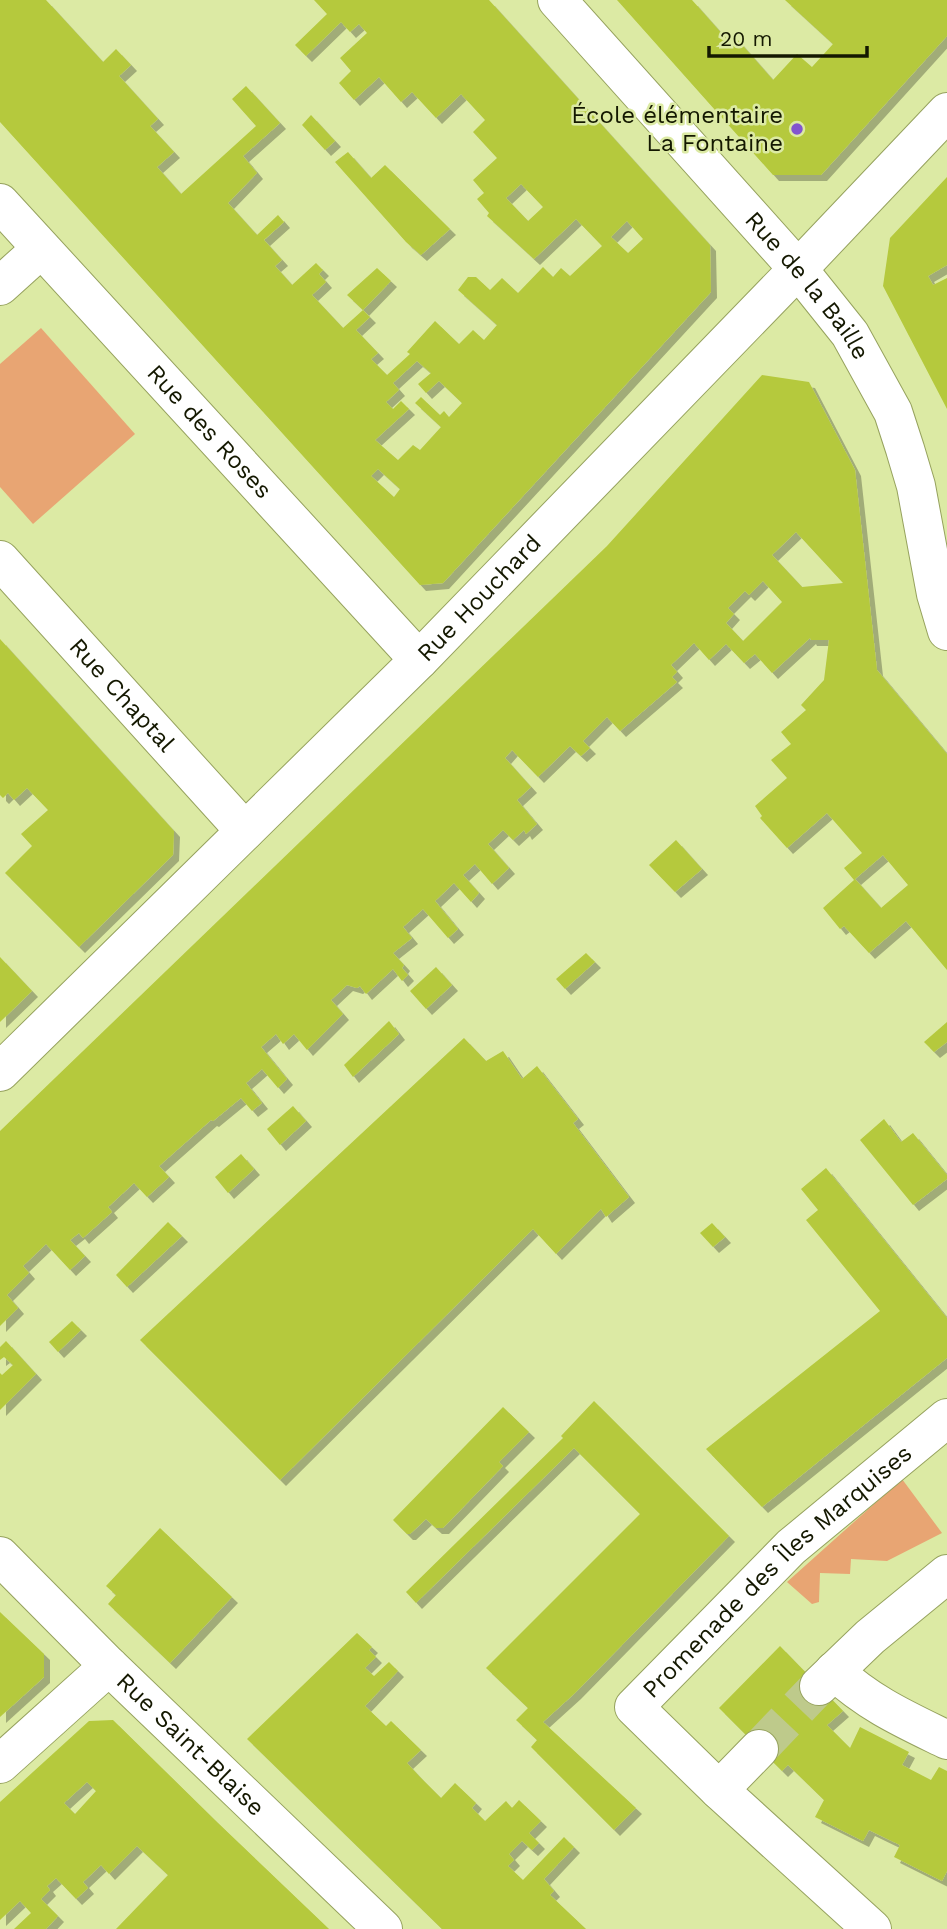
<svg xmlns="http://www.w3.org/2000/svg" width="947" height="1929" font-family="'Work Sans',sans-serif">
	<defs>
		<filter id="shadow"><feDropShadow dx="6" dy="6" stdDeviation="0" flood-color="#0004"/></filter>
	</defs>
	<rect width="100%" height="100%" fill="#dceaa4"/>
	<g fill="#e8a573">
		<path d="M41 328 135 434 33 524 0 487V364Z"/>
		<path d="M902 1479 942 1533 887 1561 851 1559 850 1574 820 1573 819 1602 812 1604 787 1582Z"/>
	</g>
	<g fill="#b5c93d" fill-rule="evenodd" filter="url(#shadow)">
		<path d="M0 0H46L103 62 116 49 131 65 119 76 158 119 150 126 174 152 157 167 181 194 256 126 232 99 246 86 280 123 243 156 257 173 228 203 257 235 278 215 284 222 264 240 282 260 275 266 292 285 316 263 323 270 319 274 326 282 312 295 343 328 363 310 347 295 377 268 391 281 363 310 370 317 356 330 378 353 371 359 387 375 410 354 407 352 435 321 459 344 473 330 484 340 497 325 458 290 468 277H476L490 290 502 278 518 293 543 267 553 277 561 268 570 276 602 246 576 219 534 259 487 216 489 213 477 199 484 193 473 180 497 158 473 132 485 120 461 94 436 118 412 92 401 102 379 77 354 100 339 83 351 71 340 58 367 33 359 24 350 32 341 22 306 56 295 45 327 14 314 0H489L710 245 711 292 443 583 420 585 0 122ZM521 184 543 207 528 221 506 198ZM627 221 643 239 628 253 611 237ZM417 361 431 373 418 384 426 393 439 381 462 403 449 417 444 411 440 415 421 397 415 403 441 427 420 450 413 445 398 460 375 440 409 409 401 401 393 409 386 402 399 390 393 383ZM378 469 400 489 394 497 371 476Z"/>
		<path d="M617 0H692L732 45 737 39 773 80 797 54 812 67 833 44 785 0H947V36L821 175H773Z"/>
		<path d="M311 115 335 141 325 150 302 125Z"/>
		<path d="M348 152 371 178 385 165 450 229 421 255 406 242 335 162Z"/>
		<path d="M947 177V265L928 276 933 285 947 278V409L883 286 890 238Z"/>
		<path d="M762 375 809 382 855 470 877 670 947 754V970L906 921 869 953 844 926 840 929 823 908 854 880 844 868 862 853 827 813 787 848 760 818 762 816 755 806 787 778 771 760 791 744 781 732 806 710 801 705 824 680 829 640H811L810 638 772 673 755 654 744 663 726 644 709 660 694 643 671 665 677 672 672 677 677 682 620 731 607 717 583 741 590 748 581 756 570 746 538 777 512 750 505 758 531 787 517 800 537 824 526 834 524 830 513 840 503 830 488 844 509 868 492 884 475 864 463 875 479 893 471 902 454 883 435 901 458 929 448 938 423 909 403 927 412 938 393 953 404 965 402 968 408 975 402 981 393 969 366 994 360 986 357 988 347 985 331 1000 343 1014 307 1050 294 1034 283 1044 276 1034 261 1047 287 1079 278 1088 262 1069 246 1083 262 1103 252 1111 241 1098 213 1121 211 1120 159 1166 169 1177 147 1197 134 1183 108 1207 112 1212 83 1238 79 1233 70 1240 85 1256 70 1270 46 1244 23 1266 29 1273 7 1295 18 1308 0 1326V1131L607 546ZM796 532 843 583 802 587 772 555ZM763 581 782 602 743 641 726 623 734 614 728 608 745 591 749 595ZM883 855 908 885 881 908 855 879Z"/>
		<path d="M0 639 174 831 173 855 79 947 5 873 32 846 21 834 48 810 27 788 14 800 8 793 3 798 0 795Z"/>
		<path d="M676 840 702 869 675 892 649 865Z"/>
		<path d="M586 953 595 962 565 989 556 979Z"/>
		<path d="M0 957 32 991 0 1022Z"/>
		<path d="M436 967 452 985 426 1009 410 991Z"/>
		<path d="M389 1021 399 1034 353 1077 344 1065Z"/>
		<path d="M947 1022V1042L934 1052 924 1042Z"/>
		<path d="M464 1038 486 1061 503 1051 522 1079 537 1066 578 1119 573 1123 629 1197 606 1217 601 1209 556 1254 533 1229 280 1480 140 1340Z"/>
		<path d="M293 1106 306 1121 280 1145 267 1129Z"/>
		<path d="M884 1119 901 1142 913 1133 947 1175V1179L913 1205 860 1140Z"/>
		<path d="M241 1154 254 1169 228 1193 215 1177Z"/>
		<path d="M826 1168 947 1318V1358L762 1507 706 1449 880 1311 806 1220 818 1210 801 1189Z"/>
		<path d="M168 1222 182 1236 127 1287 116 1275Z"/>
		<path d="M712 1223 725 1237 713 1247 700 1233Z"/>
		<path d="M72 1321 81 1330 58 1352 49 1342Z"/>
		<path d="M6 1341 36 1374 0 1410V1373L2 1375 13 1365 4 1357 0 1360V1347Z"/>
		<path d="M594 1401 729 1536 575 1693 543 1722 636 1808 614 1830 531 1747 537 1740 516 1720 528 1708 486 1668 640 1514 574 1448 416 1603 406 1592 563 1438 561 1436Z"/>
		<path d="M503 1407 529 1432 499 1462 503 1466 443 1528H436L426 1519 410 1534H407L393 1520Z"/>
		<path d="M160 1528 232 1597 170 1663 108 1604 116 1595 106 1586Z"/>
		<path d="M0 1612 44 1654V1677L0 1717Z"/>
		<path d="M357 1633 372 1647 369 1650 376 1657 365 1668 374 1676 389 1662 398 1671 365 1706 386 1726 391 1721 421 1750 407 1763 419 1776 441 1798 455 1783 476 1803 472 1808 485 1821 506 1801 512 1808 519 1800 541 1821 529 1833 539 1843 532 1850 522 1841 509 1854 514 1860 508 1866 523 1880 564 1837 574 1847 544 1879 554 1891 550 1895 586 1929H442L247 1739Z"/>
		<path d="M780 1646 843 1711 827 1725 850 1748 860 1727 909 1752 902 1765 931 1780 939 1767 947 1771V1871L942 1881 894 1857 900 1845 869 1830 863 1841 815 1817 824 1800 788 1765 782 1771 719 1708Z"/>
		<path d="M113 1720 218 1823 329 1929H116L168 1875 137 1846 109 1874 101 1865 83 1882 88 1888 76 1899 56 1878 47 1886 50 1890 41 1899 58 1916 46 1929H14L31 1913 20 1901 0 1920V1802L89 1721ZM87 1782 96 1791 75 1814 64 1803Z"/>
	</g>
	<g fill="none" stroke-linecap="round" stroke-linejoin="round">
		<path stroke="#beca8b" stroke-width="38" stroke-dasharray="38 19" stroke-linecap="butt" d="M759 1749 819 1686"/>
		<defs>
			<g id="minor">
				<path id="s1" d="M557 0 798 269 850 334 893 412 905 449 916 486 936 594 947 631"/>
				<path id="s2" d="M0 203 419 660"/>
				<path d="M0 286 41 249"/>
				<path id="s3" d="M0 560 245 831"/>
				<path id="s4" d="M0 1072 419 660 798 269 947 112"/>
				<path id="s5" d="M0 1556 109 1666 383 1929"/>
				<path d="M834 1671C870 1704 904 1719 947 1740"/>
				<path d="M819 1686 870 1637 947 1574"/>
				<path d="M0 1764 109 1666"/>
				<path d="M719 1790 759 1749"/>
				<path id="s6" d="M872 1929 719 1790 634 1707 791 1547 947 1418"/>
			</g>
		</defs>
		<use href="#minor" stroke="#96a25e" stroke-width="40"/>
		<use href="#minor" stroke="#fff" stroke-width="38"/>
	</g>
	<circle fill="#8255ce" stroke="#dceaa4" stroke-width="2.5" cx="797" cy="129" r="7"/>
	<g text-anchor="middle" stroke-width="5" stroke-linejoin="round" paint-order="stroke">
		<g font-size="24" fill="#141800" stroke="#dceaa4" text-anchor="end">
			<text x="783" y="123">École élémentaire<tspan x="783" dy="28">La Fontaine</tspan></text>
		</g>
		<g font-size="24" fill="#141800" stroke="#dceaa4">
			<text dy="8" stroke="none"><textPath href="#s1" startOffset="380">Rue de la Baille</textPath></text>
			<text dy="8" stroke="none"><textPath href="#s2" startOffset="310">Rue des Roses</textPath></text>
			<text dy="8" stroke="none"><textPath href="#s4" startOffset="674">Rue Houchard</textPath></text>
			<text dy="8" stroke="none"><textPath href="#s3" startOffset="182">Rue Chaptal</textPath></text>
			<text dy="8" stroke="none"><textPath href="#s6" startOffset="523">Promenade des Îles Marquises</textPath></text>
			<text dy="8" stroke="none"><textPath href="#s5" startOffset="268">Rue Saint-Blaise</textPath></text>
		</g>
	</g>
	<path d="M709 46v10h158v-10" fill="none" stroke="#141800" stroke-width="3.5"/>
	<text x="720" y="46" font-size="21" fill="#141800" stroke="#dceaa4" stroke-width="5" paint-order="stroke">20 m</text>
</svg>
